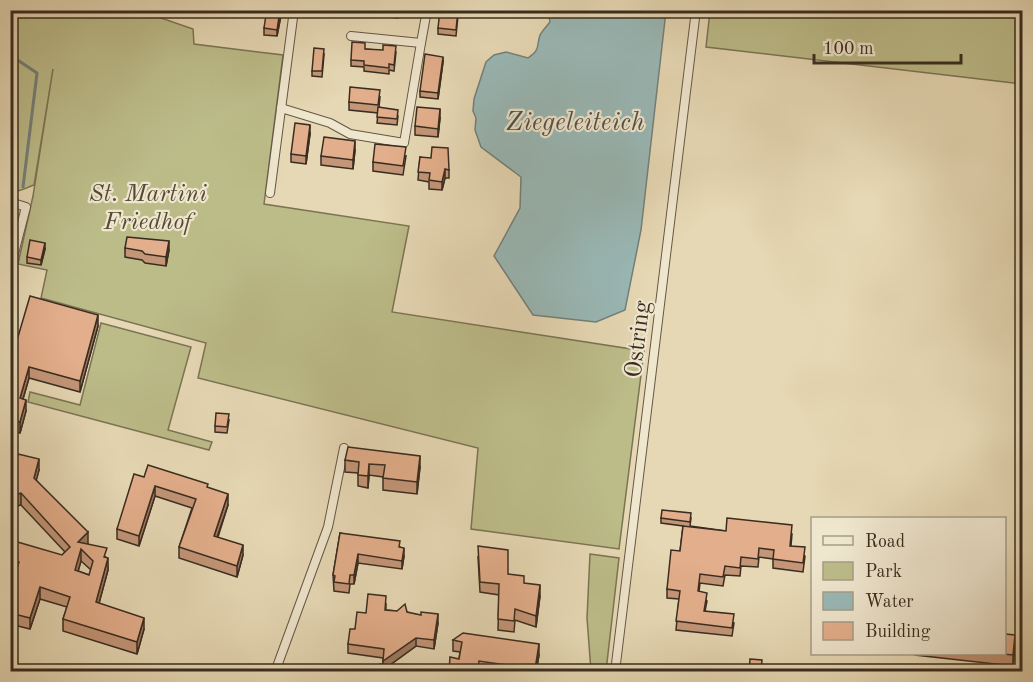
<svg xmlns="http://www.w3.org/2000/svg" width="1033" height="682" font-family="'Old Standard TT',serif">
	<rect width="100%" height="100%" fill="#e6d8b4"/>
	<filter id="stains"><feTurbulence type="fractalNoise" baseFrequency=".00333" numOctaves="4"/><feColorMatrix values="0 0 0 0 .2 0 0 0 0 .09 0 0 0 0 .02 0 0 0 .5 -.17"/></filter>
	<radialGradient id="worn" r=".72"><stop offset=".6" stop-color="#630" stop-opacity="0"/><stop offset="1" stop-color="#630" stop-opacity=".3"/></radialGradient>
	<g fill="#bcbc89" stroke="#7b7454" stroke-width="1.5">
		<path d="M10 11H81L84 16 88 11H141L193 29 194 44 283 55 264 204 409 226 392 312 644 351 619 549 471 529 478 448 198 378 206 343 41 298 47 270 18 264 33 196 53 69 34 185C25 188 19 193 10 190Z"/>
		<path d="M710 11H1022V84L706 47Z"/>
		<path d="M101 323 191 347 168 430 212 442 209 450 28 402 30 392 80 405Z"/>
		<path d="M590 554 619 558 606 671H591L587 618Z"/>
	</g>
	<path fill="#99b8b6" stroke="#73807a" stroke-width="1.5" d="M548 11H666L641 230 625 310 596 322 533 315 494 256 520 208 521 177 481 147 475 130 476 118 473 111 474 99 486 62 494 55 506 52 528 58C541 49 536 47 540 35 542 31 547 26 550 22Z"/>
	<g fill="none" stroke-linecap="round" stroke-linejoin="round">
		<path stroke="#73807a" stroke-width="3" d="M10 55 37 73 23 187"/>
		<defs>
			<g id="minor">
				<path d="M83 13 84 10"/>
				<path d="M351 36 421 43 427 10"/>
				<path d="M281 108 330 123 350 134 404 143 421 43"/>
				<path d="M270 193 294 10"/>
				<path d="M10 202 26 207 10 269"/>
				<path d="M275 672 328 527 344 448"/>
				<path d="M615 672 696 10"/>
			</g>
		</defs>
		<use href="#minor" stroke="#655745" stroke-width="10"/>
		<use href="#minor" stroke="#efe6ce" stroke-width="8"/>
	</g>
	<g fill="#c39678" stroke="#3a2c20" stroke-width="1.5" fill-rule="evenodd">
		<path d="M27 10H43L42 17 27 13Z"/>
		<path d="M271 10H282L277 36 264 35V28L271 15Z"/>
		<path d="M326 10H350L349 13Z"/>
		<path d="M380 10H399L398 18 380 16Z"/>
		<path d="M458 16 456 36 438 34V28Z"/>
		<path d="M365 49 396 52 394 71 389 70V74L364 71V67L351 66V60Z"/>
		<path d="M324 55 322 77 312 76V71Z"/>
		<path d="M443 62 438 99 420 97V91Z"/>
		<path d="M380 97 379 107 398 116 397 125 377 123 378 113 349 110V102Z"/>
		<path d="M440 118 438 137 415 135V126Z"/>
		<path d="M310 134 306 164 291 162V154Z"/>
		<path d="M355 150 353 169 321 165V156Z"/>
		<path d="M406 156 403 175 373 171V162Z"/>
		<path d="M420 157 449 170V178H445L442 190 429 189V182L418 180Z"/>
		<path d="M125 248 169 250 166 266 145 263 142 260 125 257Z"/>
		<path d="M45 249 41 265 27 263V257Z"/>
		<path d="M98 326 80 392 29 378 23 399 26 411 20 433 10 430V364Z"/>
		<path d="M229 420 227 433 215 432V426Z"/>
		<path d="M345 460 420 467 417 494 383 490V477L369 475 368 488 358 486V473L345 472Z"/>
		<path d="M39 470 36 480 87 544 107 558 108 570 99 603 144 629 137 654 63 631V619L67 607 40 599 30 629 10 624V590L16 573 10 571V553L62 555 65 552 21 505 10 507V476ZM81 561 91 570 89 575 78 571Z"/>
		<path d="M144 477 208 488 228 505 218 537 243 555 237 577 179 558V547L192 508 155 496 139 546 117 539V529Z"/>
		<path d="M661 518H691L690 526 726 531 792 534 791 546 805 556 803 572 773 568V559L759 557 758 567 741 566 740 576 725 575 723 586 700 583 699 592 707 601 705 611 734 623 732 636 676 630 679 599 667 598V589L680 551 683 526 661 523Z"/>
		<path d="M340 533 400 547 404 556 402 569 358 563 354 584H350L349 593 334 591 333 575Z"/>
		<path d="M478 557 524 583 540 596 536 627 515 620 514 632 498 630 499 595 480 592Z"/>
		<path d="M386 604V610L407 612 438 623 434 649 416 646 390 665 410 672 383 664V658L348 653V644L355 629 366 613Z"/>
		<path d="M453 640 539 655 536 672H449L459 659 460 652 453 651Z"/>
		<path d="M1015 647 1013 666 915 655V654H1005Z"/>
	</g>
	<g fill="#9f7a61" stroke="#3a2c20" stroke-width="1.5">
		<path d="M280 10H282L277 36V30Z"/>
		<path d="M443 57V62L438 99V93Z"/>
		<path d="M440 109V118L438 137V129Z"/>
		<path d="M310 125V134L306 164V156Z"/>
		<path d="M355 141V150L353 169V160Z"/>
		<path d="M445 169V178L442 190V182Z"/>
		<path d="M14 209V221L10 231V219Z"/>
		<path d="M169 241V250L166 266V257Z"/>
		<path d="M45 243V249L41 265V260Z"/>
		<path d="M98 315V326L80 392V381Z"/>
		<path d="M29 367V378L20 409V398Z"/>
		<path d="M26 400V411L20 433V422Z"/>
		<path d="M420 456V467L417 494V482Z"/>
		<path d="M39 459V470L34 489V478Z"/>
		<path d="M369 464V475L368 488V476Z"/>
		<path d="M155 486V496L139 546V536Z"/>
		<path d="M21 493V505L10 507V496Z"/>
		<path d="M228 494V505L214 546V536Z"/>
		<path d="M88 532V544L81 549V561L75 582V570L78 542Z"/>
		<path d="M243 545V555L237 577V566Z"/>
		<path d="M404 548V556L402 569V561Z"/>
		<path d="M358 554V563L354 584V575Z"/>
		<path d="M108 558V570L96 614V602Z"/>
		<path d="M540 585V596L536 627V616Z"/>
		<path d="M40 587V599L30 629V618Z"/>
		<path d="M438 614V623L434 649V640Z"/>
		<path d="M144 618V629L137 654V642Z"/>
		<path d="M1015 635V647L1013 666V655Z"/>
		<path d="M416 638V646L383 670V661Z"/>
		<path d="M539 644V655L536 672H535Z"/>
	</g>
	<g fill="#e3ae8b" stroke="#3a2c20" stroke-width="1.5" fill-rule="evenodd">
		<path d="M271 10H280L277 30 264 28 266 15H271Z"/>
		<path d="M440 10H458L456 30 438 28Z"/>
		<path d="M352 42 365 43V49L383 50V45L396 46 394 65 389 64V68L381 67 364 65V61L351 60Z"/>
		<path d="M314 48 324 49 322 71H312Z"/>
		<path d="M425 54 443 57 438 93 420 91Z"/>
		<path d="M350 87 380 90 378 105 349 102Z"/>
		<path d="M378 107 398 110 397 119 377 117Z"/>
		<path d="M417 107 440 109 438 129 415 126Z"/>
		<path d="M295 123 310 125 306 156 291 154Z"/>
		<path d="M324 137 355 141 353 160 321 156Z"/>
		<path d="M375 144 406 147 403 166 373 162Z"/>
		<path d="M432 147 448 148 449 170 445 169 442 182 429 180 430 173 418 172 420 157 431 158Z"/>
		<path d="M10 208 14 209 10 219Z"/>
		<path d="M127 237 169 241 166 257 145 254 142 251 125 248Z"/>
		<path d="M30 240 45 243 41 260 27 257Z"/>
		<path d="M30 296 98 315 80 381 29 367 20 398 26 400 20 422 10 419V364Z"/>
		<path d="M216 413 229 414 227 427 215 426Z"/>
		<path d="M348 447 420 456 417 482 383 478 385 465 369 464 368 476 358 475 359 462 345 460Z"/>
		<path d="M18 454 39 459 34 478 88 532 78 542 107 548 104 557 108 558 96 602 144 618 137 642 63 619 70 597 40 587 30 618 10 613V590L19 562 10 560V553L14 541 62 555 70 547 21 493 10 496V476L13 475ZM81 549 93 561 89 575 75 570Z"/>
		<path d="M148 465 208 484 207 487 228 494 214 536 243 545 237 566 179 547 196 499 155 486 139 536 117 529 134 474 144 477Z"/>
		<path d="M662 510 691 513 690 522 661 518Z"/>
		<path d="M727 518 792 525 790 546 805 547 803 563 773 559 774 550 759 548 758 559 741 557 740 568 725 566 723 577 700 574 698 591 707 593 704 611 734 614 732 628 676 621 680 591 667 589 671 550 680 551 683 526 726 531Z"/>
		<path d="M340 533 400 541 399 547 404 548 402 561 358 554 354 575H350L349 584 334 582 335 576 333 575Z"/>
		<path d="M478 546 508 550V574L524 576V583L540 585 536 616 515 609 514 621 498 619 499 584 480 582Z"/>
		<path d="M368 594 386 596 385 610 397 611 405 604 407 612 421 615V612L438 614 434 640 416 638 383 661 384 649 348 644 350 629H355L357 612 366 613Z"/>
		<path d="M463 633 539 644 535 669 479 661 477 672H449L450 657 459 659 462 642 453 640Z"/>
		<path d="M1005 634 1015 635 1013 655 1003 654H1005Z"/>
		<path d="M750 659 762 660 761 672H749Z"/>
		<path d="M380 664 410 667 409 672H374L375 667Z"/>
	</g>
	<g text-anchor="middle" stroke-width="4.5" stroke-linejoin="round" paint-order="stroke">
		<g font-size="24" font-style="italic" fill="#544935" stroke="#efe6ce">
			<text x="148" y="201">St. Martini<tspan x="148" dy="28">Friedhof</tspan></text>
		</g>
		<g font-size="24" fill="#3a2c20" stroke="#efe6ce">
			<text transform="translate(637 339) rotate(-83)" y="8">Ostring</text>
		</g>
		<g font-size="26" font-style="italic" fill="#524f46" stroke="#efe6ce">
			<text x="575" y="130">Ziegeleiteich</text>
		</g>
	</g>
	<rect width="1033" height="682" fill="none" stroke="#e6d8b4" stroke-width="36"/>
	<rect x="12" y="12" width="1009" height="658" fill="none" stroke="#3a2c20" stroke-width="3"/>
	<rect x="18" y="18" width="997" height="646" fill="none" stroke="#3a2c20" stroke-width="1.5"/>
	<rect x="811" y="517" width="195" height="138" fill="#efe6ce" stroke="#a79c88" stroke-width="1.5"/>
	<rect x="823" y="536" width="30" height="9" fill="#efe6ce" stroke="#a79c88" stroke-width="1.5"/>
	<text x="865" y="547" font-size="18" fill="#3a2c20">Road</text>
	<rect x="823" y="562" width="30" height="18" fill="#bcbc89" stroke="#a79c88" stroke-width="1.5"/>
	<text x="865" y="577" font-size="18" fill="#3a2c20">Park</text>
	<rect x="823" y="592" width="30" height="18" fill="#99b8b6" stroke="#a79c88" stroke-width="1.5"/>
	<text x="865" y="607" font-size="18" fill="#3a2c20">Water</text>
	<rect x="823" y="622" width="30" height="18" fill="#e3ae8b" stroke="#a79c88" stroke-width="1.5"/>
	<text x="865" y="637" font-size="18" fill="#3a2c20">Building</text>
	<path d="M814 54v9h147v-9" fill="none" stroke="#3a2c20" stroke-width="3"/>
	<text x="823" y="54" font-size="18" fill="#3a2c20" stroke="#efe6ce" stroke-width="4.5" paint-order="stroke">100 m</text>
	<rect width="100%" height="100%" filter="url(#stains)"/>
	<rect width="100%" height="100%" fill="url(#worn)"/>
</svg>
